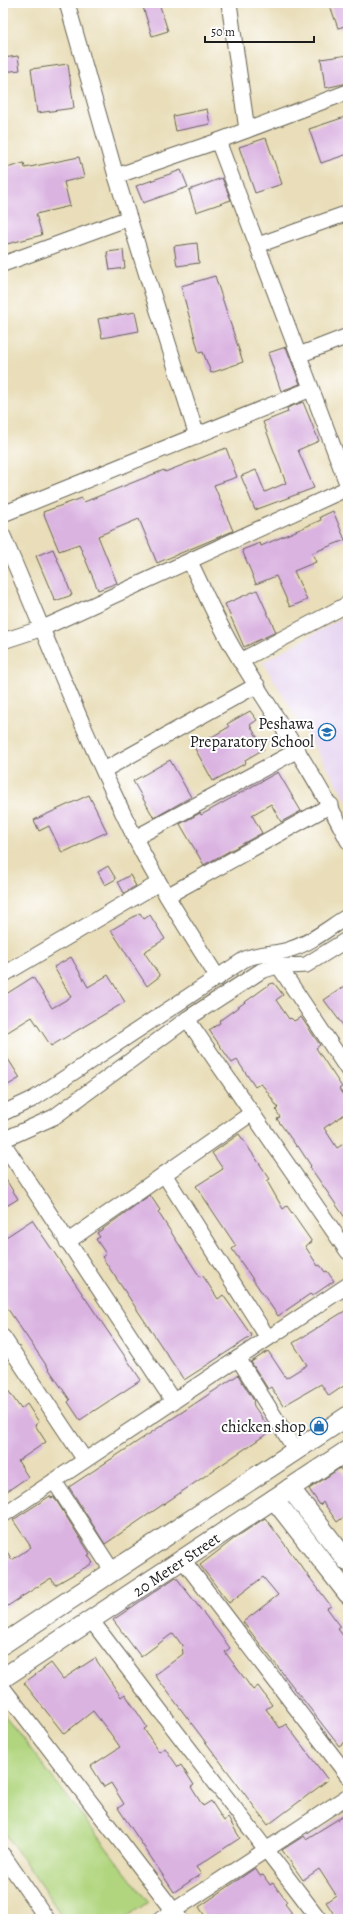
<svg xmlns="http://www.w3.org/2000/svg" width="351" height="1922" font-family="Alegreya,serif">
	<rect width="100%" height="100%" fill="#fff"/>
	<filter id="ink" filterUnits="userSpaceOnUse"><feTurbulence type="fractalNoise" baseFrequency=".025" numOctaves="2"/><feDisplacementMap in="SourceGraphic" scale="8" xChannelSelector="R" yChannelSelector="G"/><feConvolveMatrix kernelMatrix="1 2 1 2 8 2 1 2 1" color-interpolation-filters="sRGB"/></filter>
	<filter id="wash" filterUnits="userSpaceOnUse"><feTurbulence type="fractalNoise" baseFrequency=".012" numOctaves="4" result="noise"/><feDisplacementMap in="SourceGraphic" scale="16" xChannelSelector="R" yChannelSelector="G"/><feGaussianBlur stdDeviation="0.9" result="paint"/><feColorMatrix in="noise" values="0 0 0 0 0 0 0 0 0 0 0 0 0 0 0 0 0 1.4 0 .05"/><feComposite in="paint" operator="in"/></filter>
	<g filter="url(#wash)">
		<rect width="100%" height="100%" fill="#e9deb9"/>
		<path fill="#e5d3f0" d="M348 615V802L263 662Z"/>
		<path fill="#b0d57e" stroke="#66784d" d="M3 1713 148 1902 124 1919H64L3 1830Z"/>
		<g id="blocks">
			<g fill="#dab3e1">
				<path d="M156 3H159L168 31 152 36 143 7Z"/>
				<path d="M329 3H348V25L338 28Z"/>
				<path d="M348 55V83L325 88 321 59Z"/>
				<path d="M18 56 20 70 3 72V58Z"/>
				<path d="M68 64 74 108 37 113 31 69Z"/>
				<path d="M207 109 210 124 176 131 173 116Z"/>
				<path d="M348 116V154L321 163 309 129Z"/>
				<path d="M266 138 282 184 255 193 239 147Z"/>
				<path d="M79 157 84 177 64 182 70 206 36 214 42 235 3 245V169L24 163 25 168Z"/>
				<path d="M181 170 188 187 143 203 136 186Z"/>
				<path d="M222 178 231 200 196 212 189 190Z"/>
				<path d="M197 243 199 263 177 266 174 246Z"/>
				<path d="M123 250 125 268 110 270 107 252Z"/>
				<path d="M215 276 243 362 211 373 203 352 199 353 181 286Z"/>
				<path d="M135 312 139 331 102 338 98 319Z"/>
				<path d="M286 347 300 384 281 391 268 353Z"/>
				<path d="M303 402 319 441 298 450 314 488 255 510 241 476 256 470 265 492 286 483 263 422 288 412 287 408Z"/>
				<path d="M226 448 237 477 214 485 233 531 157 563 139 519 98 536 117 583 98 590 79 544 59 551 43 512 82 498 84 502 164 470 165 472Z"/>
				<path d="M333 511 345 540 312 553 316 562 294 571 307 600 290 607 276 576 256 584 242 550 260 543 261 546 321 520 320 517Z"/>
				<path d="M53 549 72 595 55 601 36 556Z"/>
				<path d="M257 590 276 632 244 647 225 604Z"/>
				<path d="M250 711 257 720 250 725 264 749 245 760 246 763 213 781 194 747 229 727 227 724Z"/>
				<path d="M170 760 191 797 154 818 133 781Z"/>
				<path d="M278 772 301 811 281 822 271 804 252 815 262 833 204 865 180 824 200 813 201 815Z"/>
				<path d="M89 795 107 832 62 853 49 826 39 831 34 820Z"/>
				<path d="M108 866 116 879 105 885 98 872Z"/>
				<path d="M130 875 136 886 124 893 118 882Z"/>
				<path d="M140 913 144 919 150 915 165 939 144 952 160 976 147 986 111 930Z"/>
				<path d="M71 957 88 987 108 975 125 1002 51 1046 32 1017 3 1035V996L33 977 52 1008 71 997 54 967Z"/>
				<path d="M274 983 283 995 276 1000 289 1019 291 1018 294 1021 301 1017 320 1045 316 1048 342 1087 339 1089 348 1102V1112L324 1128 337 1148 348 1141V1222L310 1167 311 1166 298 1146 297 1147 277 1119 280 1117 276 1110 278 1108 264 1087 260 1084 255 1087 237 1060 232 1063 209 1030 220 1023 219 1021 270 984Z"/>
				<path d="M348 984V1032L324 1000Z"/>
				<path d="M3 1051 20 1078 3 1088Z"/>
				<path d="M239 1134 270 1179 267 1181 283 1209 287 1206 312 1242 305 1246 318 1266 320 1265 325 1272 327 1271 334 1281 312 1296 310 1294 278 1316 232 1249 236 1246 196 1186 223 1169 212 1153Z"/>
				<path d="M3 1175 18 1199 3 1208Z"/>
				<path d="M150 1195 160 1210 158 1212 200 1277 203 1276 218 1299 223 1295 252 1336 184 1380 102 1257 106 1254 96 1239 100 1237 97 1233Z"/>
				<path d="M32 1220 141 1380 80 1420 68 1402 70 1400 3 1302V1239Z"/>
				<path d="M348 1309V1383L329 1396 321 1384 283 1406 271 1387 268 1389 251 1362 268 1351 286 1378 307 1365 293 1343Z"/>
				<path d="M238 1375 254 1401 253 1402 254 1406 271 1431 105 1544 69 1487Z"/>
				<path d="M3 1383 21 1409 27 1404 39 1422 35 1425 46 1442 18 1461 28 1477 3 1494Z"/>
				<path d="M340 1468 348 1480V1514L337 1522 323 1502 320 1505 309 1489Z"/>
				<path d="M50 1496 51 1498 54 1497 90 1554 88 1555 93 1563 55 1585 51 1578 3 1609V1545L12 1560 31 1547 13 1520Z"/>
				<path d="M265 1518 331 1606 327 1608 341 1627 338 1629 348 1642V1740L339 1746 243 1622 278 1595 263 1577 229 1603 200 1565 235 1538Z"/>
				<path d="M176 1577 230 1648 225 1652 253 1690 258 1686 272 1705 266 1709 280 1728 286 1724 328 1780 268 1825 155 1675 183 1654 182 1645 173 1633 141 1657 113 1620Z"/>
				<path d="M95 1658 121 1697 125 1694 147 1727 144 1729 159 1752 165 1748 178 1767 181 1765 194 1785 191 1787 203 1806 211 1801 224 1821 228 1818 240 1838 196 1867 201 1874 174 1892 118 1808 124 1804 111 1783 104 1787 91 1766 120 1747 110 1733 93 1711 64 1734 24 1683 51 1663 63 1679Z"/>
				<path d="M348 1813V1919H337L326 1902 336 1895 319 1869 303 1880 282 1850 304 1836 306 1839Z"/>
				<path d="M255 1868 260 1876 263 1875 270 1885 273 1883 287 1902 285 1904 292 1913 284 1919H207L199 1907Z"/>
			</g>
		</g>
	</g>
	<g filter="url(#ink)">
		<use href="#blocks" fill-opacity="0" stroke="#646053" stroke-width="1"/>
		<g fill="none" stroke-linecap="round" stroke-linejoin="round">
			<defs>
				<g id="minor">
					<path d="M67 3 116 176 197 436"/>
					<path d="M229 3 247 130"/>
					<path d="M218 141 348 486"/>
					<path d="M116 176 218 141 348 92"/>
					<path d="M258 245 348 213"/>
					<path d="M3 264 129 218"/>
					<path d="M299 355 348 336"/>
					<path d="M3 514 311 389"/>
					<path d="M3 536C46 636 86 739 135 838 159 886 189 932 218 978"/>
					<path d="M190 562C206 594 221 631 241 661 278 721 317 778 348 841"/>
					<path d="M3 641 43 628 348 488"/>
					<path d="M240 661 348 604"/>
					<path d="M104 770 257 685"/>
					<path d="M135 838 298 750"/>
					<path d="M167 896 331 805"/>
					<path d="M276 962 348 1070"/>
					<path d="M3 975 159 883"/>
					<path d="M187 1019 348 1252"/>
					<path d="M3 1113 33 1099 245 959C261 952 275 955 291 949 311 943 330 927 348 916"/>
					<path d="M3 1140 54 1117 187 1019 261 971 274 967 306 965 348 939"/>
					<path d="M3 1143 173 1401"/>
					<path d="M164 1174 268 1338"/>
					<path d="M67 1242 252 1113"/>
					<path d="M3 1337 85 1460"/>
					<path d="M238 1358 296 1451"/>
					<path d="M54 1481 113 1572"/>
					<path d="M3 1515 348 1285"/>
					<path d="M183 1560 348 1776"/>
					<path d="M91 1620 319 1919"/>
					<path d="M3 1688 180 1919"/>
					<path d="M3 1855 47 1919"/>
					<path d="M161 1919 348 1796"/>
				</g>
				<g id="major">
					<path d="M290 1488 348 1562"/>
					<path d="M274 1499 348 1594"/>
					<path d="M3 1644 348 1416"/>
					<path d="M3 1678 348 1450"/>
				</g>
			</defs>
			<use href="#minor" stroke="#646053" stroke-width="17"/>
			<use href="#major" stroke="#646053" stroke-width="21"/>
			<use href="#minor" stroke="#fff" stroke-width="15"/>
			<use href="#major" stroke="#fff" stroke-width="19"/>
		</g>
	</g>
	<defs>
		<symbol id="school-ring" viewBox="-11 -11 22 22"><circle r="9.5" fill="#fff" stroke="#1f6fb2" stroke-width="1.5"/><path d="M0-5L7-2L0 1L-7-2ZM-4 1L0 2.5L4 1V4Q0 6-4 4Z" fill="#1f6fb2"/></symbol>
		<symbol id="shop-ring" viewBox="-11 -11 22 22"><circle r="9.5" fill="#fff" stroke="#1f6fb2" stroke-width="1.5"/><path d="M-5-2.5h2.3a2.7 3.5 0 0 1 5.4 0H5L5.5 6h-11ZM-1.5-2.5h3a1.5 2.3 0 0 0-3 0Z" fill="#1f6fb2"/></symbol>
	</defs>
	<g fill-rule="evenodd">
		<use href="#school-ring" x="317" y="722" width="20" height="20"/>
		<use href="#shop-ring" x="309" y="1416" width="20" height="20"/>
	</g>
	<g text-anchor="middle" stroke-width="4" stroke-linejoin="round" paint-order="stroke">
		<g font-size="16" fill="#1c1c1c" stroke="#fff" text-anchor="end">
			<text x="314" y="729">Peshawa<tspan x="314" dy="18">Preparatory School</tspan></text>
			<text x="306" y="1432">chicken shop</text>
		</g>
		<g font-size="16" fill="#1c1c1c" stroke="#fff">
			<text transform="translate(176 1564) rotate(-34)" y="6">20 Meter Street</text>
		</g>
	</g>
	<rect width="351" height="1922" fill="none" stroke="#fff" stroke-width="16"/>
	<path d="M205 36v6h109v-6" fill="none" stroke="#1c1c1c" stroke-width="2"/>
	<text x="211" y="36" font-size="12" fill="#1c1c1c" stroke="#ffffff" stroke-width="3" paint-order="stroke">50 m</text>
</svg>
